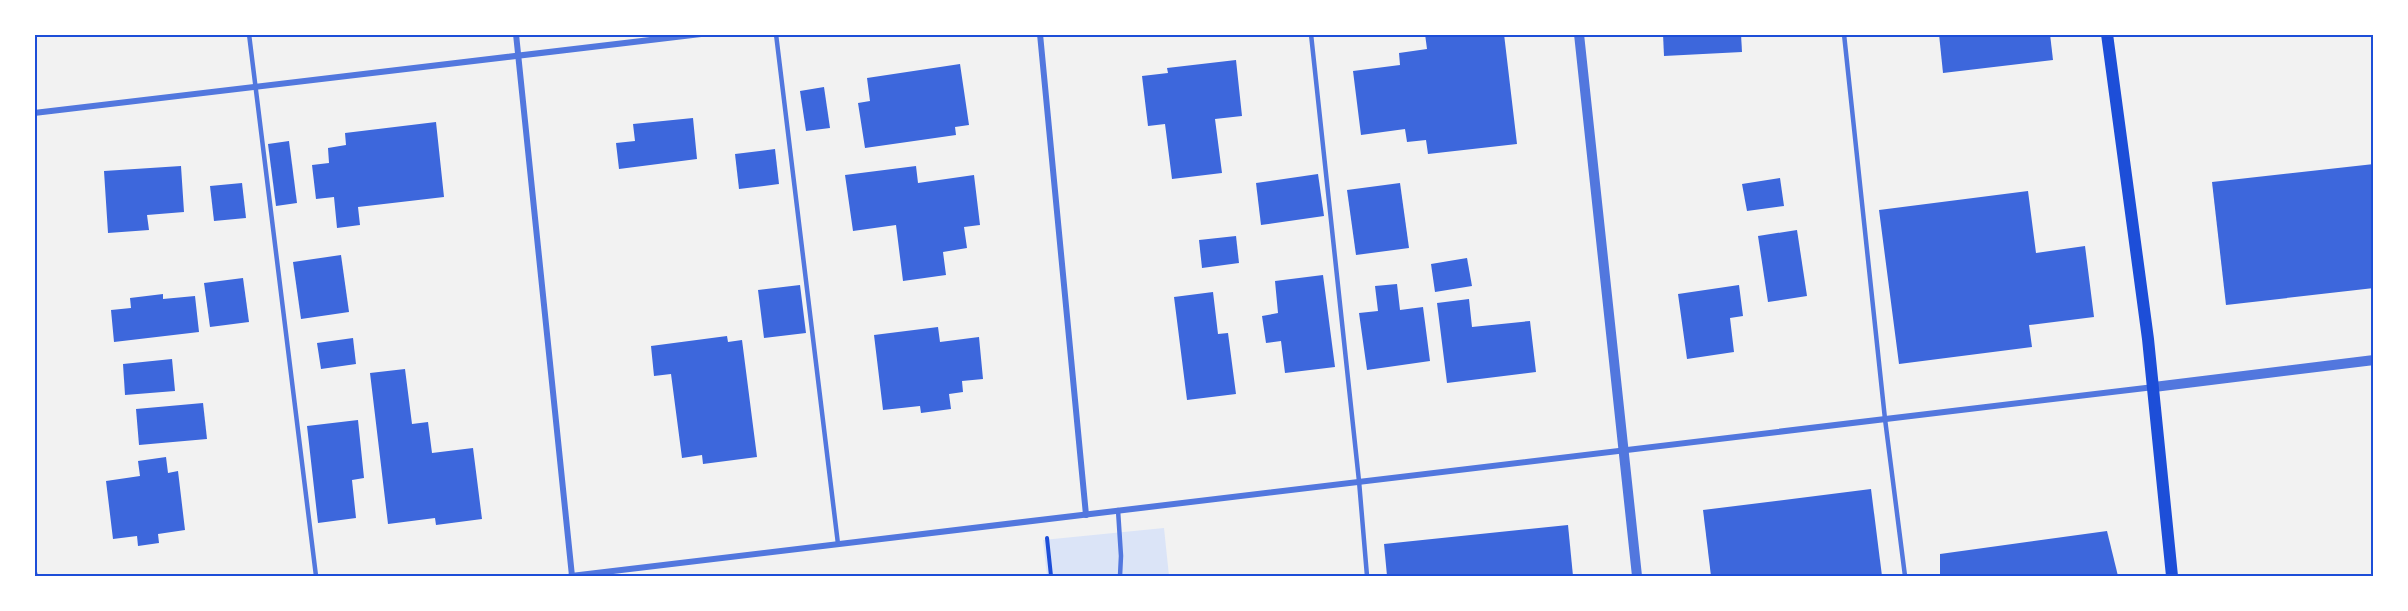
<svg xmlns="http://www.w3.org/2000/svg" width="2408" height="611" font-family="'Titillium Web',sans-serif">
	<rect width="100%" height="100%" fill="#f2f2f2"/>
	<path fill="#dbe4f7" d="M1164 528 1169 576H1047L1043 540Z"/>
	<g fill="#3d67dc">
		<path d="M1425 34H1504L1517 144 1428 154 1426 140 1407 142 1405 129 1361 135 1353 71 1400 65 1399 53 1427 49Z"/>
		<path d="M1663 34H1741L1742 52 1664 56Z"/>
		<path d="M1939 34H2050L2053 60 1943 73Z"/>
		<path d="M1236 60 1242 116 1215 119 1222 173 1172 179 1165 124 1148 126 1142 76 1168 73 1167 68Z"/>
		<path d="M960 64 969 125 955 127 956 135 865 148 858 103 870 101 867 78Z"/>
		<path d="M824 87 830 128 806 131 800 91Z"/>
		<path d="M693 118 697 159 619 169 616 143 635 141 633 124Z"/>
		<path d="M436 122 444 197 358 207 360 225 337 228 334 197 316 199 312 165 329 163 328 148 346 145 345 133Z"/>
		<path d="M289 141 297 203 276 206 268 144Z"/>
		<path d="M775 149 779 184 739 189 735 154Z"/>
		<path d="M2374 164V288L2226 305 2212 182Z"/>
		<path d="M181 166 184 212 147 215 149 230 108 233 104 171Z"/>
		<path d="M916 166 918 183 974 175 980 225 964 227 967 248 943 252 946 275 903 281 896 225 853 231 845 175Z"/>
		<path d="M1318 174 1324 216 1261 225 1256 183Z"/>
		<path d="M1780 178 1784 206 1747 211 1742 184Z"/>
		<path d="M242 183 246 218 214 221 210 186Z"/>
		<path d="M1400 183 1409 248 1356 255 1347 190Z"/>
		<path d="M2028 191 2036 253 2085 246 2094 317 2029 325 2032 347 1899 364 1879 210Z"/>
		<path d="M1797 230 1807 296 1768 302 1758 236Z"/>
		<path d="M1236 236 1239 263 1202 268 1199 240Z"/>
		<path d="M341 255 349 312 301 319 293 262Z"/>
		<path d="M1467 258 1472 286 1435 292 1431 264Z"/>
		<path d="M1323 275 1335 367 1285 373 1281 341 1266 343 1262 316 1278 313 1275 281Z"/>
		<path d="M243 278 249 322 210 327 204 283Z"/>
		<path d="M1397 284 1400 310 1423 307 1430 361 1367 370 1359 313 1378 311 1375 286Z"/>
		<path d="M800 285 806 333 764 338 758 290Z"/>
		<path d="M1739 285 1743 316 1730 318 1734 352 1687 359 1678 294Z"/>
		<path d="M1213 292 1218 334 1228 333 1236 394 1187 400 1174 297Z"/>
		<path d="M163 294V299L195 296 199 332 114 342 111 310 131 308 130 298Z"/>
		<path d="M1469 299 1472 327 1530 321 1536 372 1447 383 1437 303Z"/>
		<path d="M938 327 940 342 979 337 983 379 962 381 963 392 949 394 951 409 921 413 920 406 883 410 874 335Z"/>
		<path d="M727 336 728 342 742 340 757 457 703 464 702 455 682 458 671 374 654 376 651 346Z"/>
		<path d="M353 338 356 364 321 369 317 343Z"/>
		<path d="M172 359 175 391 125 395 123 364Z"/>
		<path d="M405 369 412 424 428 422 432 453 473 448 482 519 436 525 435 518 388 524 370 373Z"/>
		<path d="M203 403 207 439 139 445 136 409Z"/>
		<path d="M358 420 364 478 352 480 356 518 318 523 307 426Z"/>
		<path d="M166 457 168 473 178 471 185 530 158 534 159 543 138 546 137 536 113 539 106 481 140 476 138 461Z"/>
		<path d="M1871 489 1882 576H1711L1703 510Z"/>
		<path d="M1568 525 1573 576H1387L1384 544Z"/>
		<path d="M2107 531 2118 576H1940V554Z"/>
	</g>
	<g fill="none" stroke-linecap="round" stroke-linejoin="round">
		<path stroke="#1d4ed8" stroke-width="4" d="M1047 538 1051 576"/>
		<g stroke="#5277de" stroke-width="4.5">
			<path d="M249 34 316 576"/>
			<path d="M776 34 838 544"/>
			<path d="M1311 34 1359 481 1367 576"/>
			<path d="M1844 34 1885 419 1905 576"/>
			<path d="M1118 510 1121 556 1120 576"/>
		</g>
		<g stroke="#5277de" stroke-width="6">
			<path d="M516 34 572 576"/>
			<path d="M1040 34 1086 515"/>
			<path d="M34 113 701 34"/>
			<path d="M34 572 35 576"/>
			<path d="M571 576 2154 387"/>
		</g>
		<g stroke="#5277de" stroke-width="10">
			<path d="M1579 34 1637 576"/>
			<path d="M2154 387 2374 360"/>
		</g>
		<path stroke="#1d4ed8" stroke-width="12" d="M2107 34 2148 339 2172 576"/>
	</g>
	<rect width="2408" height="611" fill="none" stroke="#ffffff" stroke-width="72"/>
	<rect x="36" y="36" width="2336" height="539" fill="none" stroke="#1d4ed8" stroke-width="2"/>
</svg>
